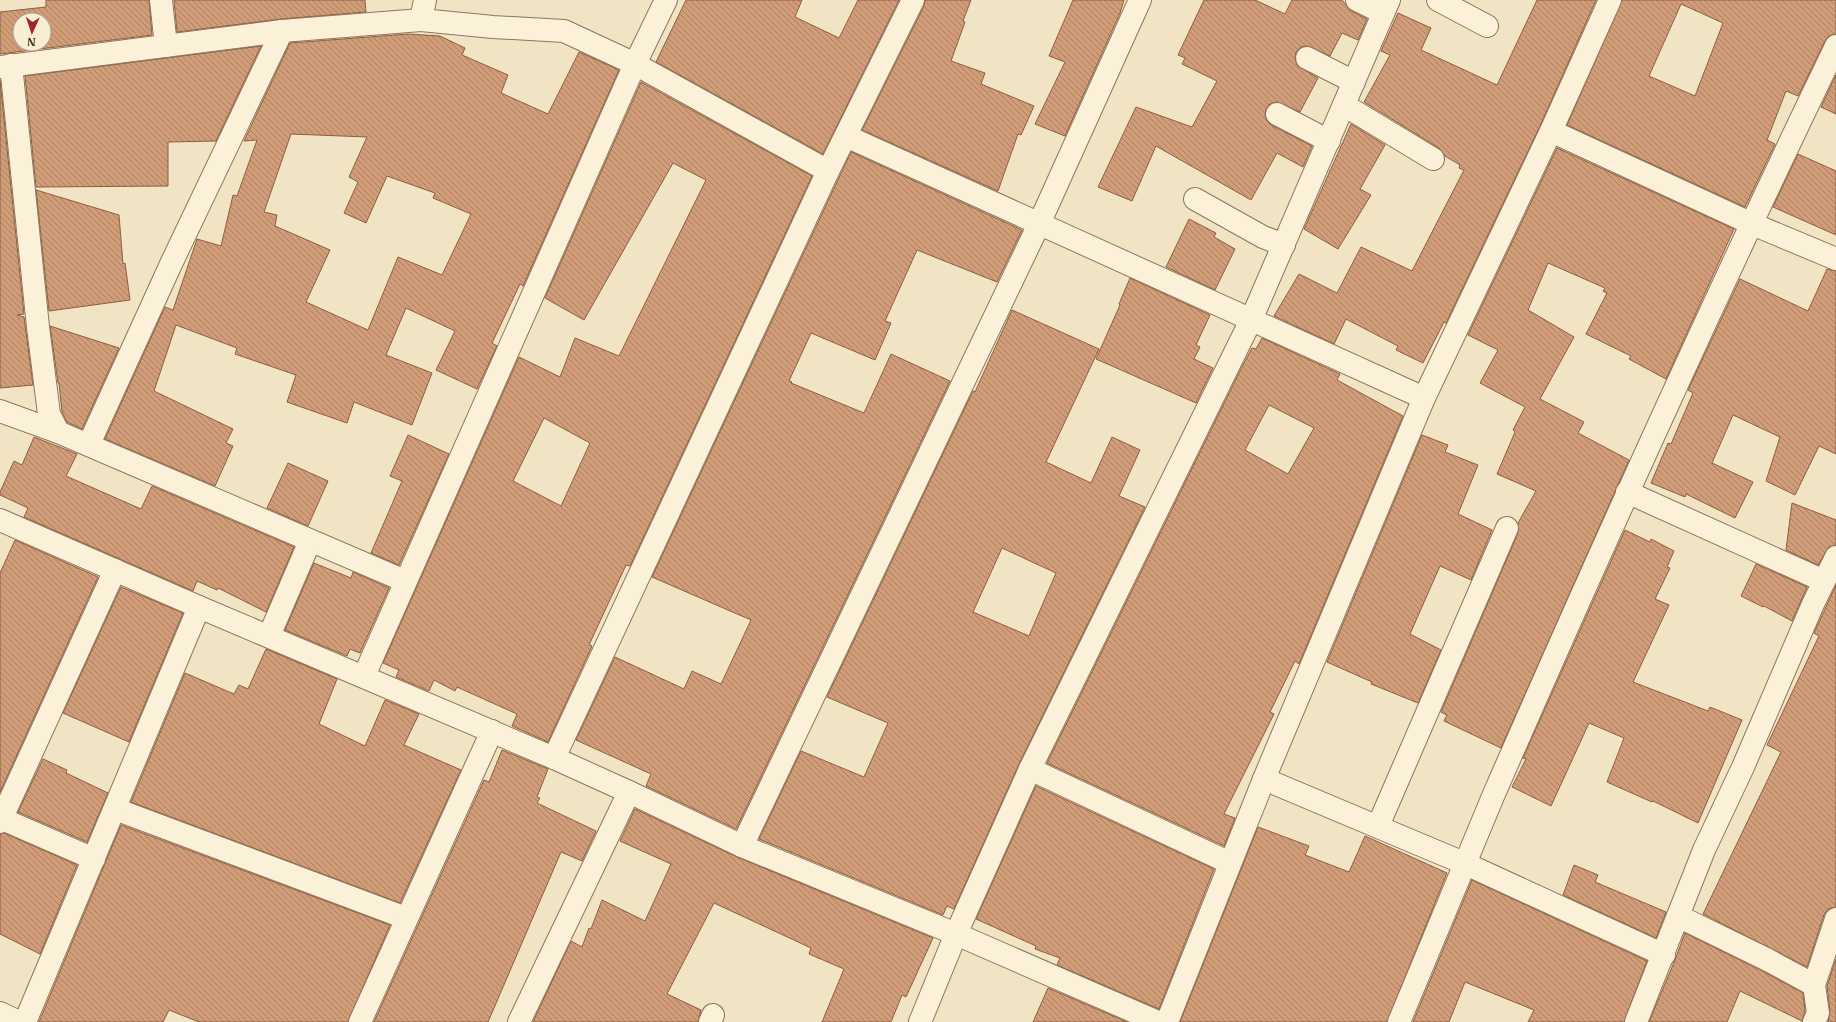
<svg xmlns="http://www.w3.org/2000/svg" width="1836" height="1022" font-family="'IBM Plex Serif',serif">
	<defs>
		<pattern id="building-back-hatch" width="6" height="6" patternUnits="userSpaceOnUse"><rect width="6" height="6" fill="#d19d79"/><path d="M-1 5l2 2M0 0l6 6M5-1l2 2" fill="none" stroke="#ab8063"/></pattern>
	</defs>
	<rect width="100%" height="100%" fill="#f1e4c5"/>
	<g fill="url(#building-back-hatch)" stroke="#8e5d3e" fill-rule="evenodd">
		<path d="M46 0H149L152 35 0 54V12L46 7ZM20 20H44V44H20Z"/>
		<path d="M174 0H365L366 12 281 19 177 32Z"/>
		<path d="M686 0H802L795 17 839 38 858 0H899L823 154 656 62Z"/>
		<path d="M925 0H971L963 21 965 22 951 61 985 73 981 84 1034 106 1021 135 1018 134 998 191 862 130 924 6Z"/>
		<path d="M1073 0H1124L1120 13 1065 136 1035 124 1065 62 1049 56Z"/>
		<path d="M1204 0H1255L1285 14 1292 0H1342L1351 11 1367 19 1358 40 1342 33 1330 56 1307 46 1301 47 1296 52 1295 58 1297 65 1318 78 1300 112 1277 102 1270 104 1266 109 1265 115 1267 121 1271 125 1312 146 1303 167 1277 153 1251 200 1156 146 1132 201 1098 187 1136 107 1192 127 1217 81 1182 64 1185 58 1178 55Z"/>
		<path d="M1537 0H1596L1540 126 1446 323 1444 322 1423 363 1396 350 1398 346 1346 319 1334 344 1274 316 1299 274 1337 293 1361 247 1412 271 1464 170 1459 168 1460 165 1445 156 1439 148 1364 102 1390 55 1381 51 1398 13 1431 28 1421 50 1497 85Z"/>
		<path d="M1622 0H1836V34L1829 36 1825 41 1798 96 1786 91 1767 140 1775 144 1745 207 1567 125ZM1681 4 1723 23 1695 96 1649 76Z"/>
		<path d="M408 34 440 36 465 48 462 55 508 75 501 93 548 114 579 52 619 70 523 286 520 284 492 343 497 346 477 389 436 370 455 331 406 308 386 355 432 373 412 425 354 402 347 423 287 402 296 375 235 354 237 348 176 325 154 391 233 429 226 443 233 446 215 486 105 439 165 307 173 310 197 239 221 246 233 195 237 196 257 140 244 141 290 43ZM291 134 367 137 349 177 358 182 344 213 366 223 387 176 435 193 433 198 471 214 442 275 398 257 368 330 306 302 330 250 275 226 277 215 264 212Z"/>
		<path d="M261 46 216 141 168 142V186L36 187 25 76Z"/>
		<path d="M1836 75V114L1821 107Z"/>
		<path d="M0 80 24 314 17 315 24 317 33 385 0 388Z"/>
		<path d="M641 82 812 176 630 566 626 565 589 645 592 646 548 742 512 726 517 714 457 687 455 691 434 680 429 691 396 677 399 670 383 663 519 357 560 377 575 338 619 356 706 180 673 163 584 320 545 298ZM544 418 590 443 561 506 513 481Z"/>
		<path d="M1351 124 1385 145 1360 189 1371 195 1338 249 1304 229Z"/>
		<path d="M1557 148 1734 229 1666 379 1629 359 1631 356 1586 334 1607 293 1603 291 1605 288 1548 263 1528 310 1574 337 1540 399 1584 422 1578 433 1629 460 1501 748 1444 721 1447 715 1441 712 1518 533V523L1536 491 1497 474 1515 432 1513 430 1525 407 1480 383 1498 350 1468 335Z"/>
		<path d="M851 152 1022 230 997 282 917 250 885 321 891 323 875 360 811 333 789 381 792 382 791 383 864 413 891 354 950 381 736 829 646 786 651 774 576 740 615 657 684 689 692 671 721 684 751 620 652 577Z"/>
		<path d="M1798 154 1836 171V235L1773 207Z"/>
		<path d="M36 190 119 215 123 264 125 263 130 300 49 311Z"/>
		<path d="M1189 219 1216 233 1214 237 1235 249 1215 290 1166 267Z"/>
		<path d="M1827 269 1836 271V454L1819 446 1795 495 1766 481 1780 437 1733 415 1712 463 1753 482 1735 518 1686 494 1685 497 1651 483 1668 443 1671 444 1693 393 1688 390 1740 279 1808 311Z"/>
		<path d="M1130 278 1210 315 1196 345 1200 347 1194 359 1213 368 1196 403 1096 359 1120 305 1119 304Z"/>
		<path d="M1012 310 1099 349 1046 462 1091 483 1112 437 1140 450 1119 496 1145 507 1019 764 954 909 947 906 943 915 759 839 801 751 864 777 888 723 827 697 973 391 975 392ZM1002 548 1056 573 1029 636 973 612Z"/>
		<path d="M50 326 119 348 82 429 67 422 62 412 59 383H58Z"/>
		<path d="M1262 338 1340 374 1337 380 1403 416 1299 664 1295 661 1270 712 1274 714 1224 814 1235 818 1224 846 1047 763 1243 365 1252 348 1256 349ZM1269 405 1314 428 1288 474 1245 450Z"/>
		<path d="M408 435 449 454 399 565 371 553 402 481 390 476Z"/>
		<path d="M1422 435 1448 445 1445 452 1478 465 1458 514 1492 530 1471 580 1440 566 1410 634 1441 650 1418 703 1371 684 1372 682 1327 662Z"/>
		<path d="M34 437 77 454 66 476 141 509 152 486 294 547 266 612 218 588 217 590 197 581 193 591 24 517 28 508 0 495V492L14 461 22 465Z"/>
		<path d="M288 463 328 481 308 526 267 508Z"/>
		<path d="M1792 503 1836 520V545L1829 547 1818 565 1786 550Z"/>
		<path d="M1625 530 1650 542 1651 539 1674 551 1667 567 1670 568 1655 599 1669 605 1633 682 1708 711 1710 707 1742 720 1698 823 1653 801 1652 802 1607 782 1624 738 1589 723 1551 806 1512 787 1526 759 1523 758Z"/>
		<path d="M15 540 98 577 0 792V573Z"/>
		<path d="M314 563 351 578 353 572 389 588 360 653 350 649 347 656 285 630Z"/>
		<path d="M1756 564 1807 587 1792 621 1764 606 1763 607 1741 596Z"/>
		<path d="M1836 585V907L1828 909 1824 915 1807 967 1703 914 1781 752 1767 745 1819 636 1814 633Z"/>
		<path d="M121 587 183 613 129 742 63 713Z"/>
		<path d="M266 649 337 679 319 724 365 746 385 700 419 714 404 745 461 770 400 903 131 802 185 673 234 694 239 685 248 689Z"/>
		<path d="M502 750 548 769 537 797 540 798 537 803 596 831 582 861 561 852 488 1022H374L484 780 489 782Z"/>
		<path d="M43 759 67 770 66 773 108 793 87 842 18 812Z"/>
		<path d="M1036 786 1214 869 1159 1009 1057 965 1060 958 1035 949 1036 946 976 919Z"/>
		<path d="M635 809 737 857 933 938 906 997 902 995 891 1022H822L844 969 809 954 811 948 714 903 667 994 701 1010 698 1022H533L571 941 582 947 589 928 591 929 602 900 645 921 671 864 620 841Z"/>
		<path d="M121 825 390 925 348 1022H199L169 1010 163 1022H39Z"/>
		<path d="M1258 827 1309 846 1305 855 1349 872 1365 836 1447 873 1387 1022H1180Z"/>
		<path d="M4 833 77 865 40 954 0 934V834Z"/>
		<path d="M1574 865 1598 875 1595 882 1666 912 1656 938 1563 895Z"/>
		<path d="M1472 880 1647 961 1624 1022H1528L1534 1010 1465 982 1449 1022H1413Z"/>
		<path d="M1685 933 1762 971 1803 993 1805 1011 1802 1021 1740 991 1727 1022H1649L1675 960Z"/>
		<path d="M1836 959V1022H1828L1830 1011 1827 986Z"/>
		<path d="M1048 988 1127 1022H1033Z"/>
	</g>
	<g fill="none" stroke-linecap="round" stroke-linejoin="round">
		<defs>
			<g id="minor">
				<path d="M161 0 166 46"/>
				<path d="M1357 0 1383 13"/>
				<path d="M1438 0 1487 26"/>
				<path d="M421 20 493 27 564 31 635 64 828 171"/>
				<path d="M1307 58 1354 82"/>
				<path d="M11 65 38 327 49 414 58 432 405 581"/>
				<path d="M0 67 282 31 421 20 425 0"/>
				<path d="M1344 105 1433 159"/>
				<path d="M1277 114 1329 141"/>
				<path d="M1551 131 1750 223 1836 259"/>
				<path d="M846 136 1424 398"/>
				<path d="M1195 199 1263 237 1284 245"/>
				<path d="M0 411 58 432"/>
				<path d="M89 444 171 264 282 31"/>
				<path d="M1627 492 1824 581"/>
				<path d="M0 520 199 607 554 758 629 792 742 846 956 934 1158 1022"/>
				<path d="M269 636 310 541"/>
				<path d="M364 676 635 64 666 0"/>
				<path d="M554 758 828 171 913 0"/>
				<path d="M1030 769 1230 863"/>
				<path d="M1264 779 1466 864 1664 955"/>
				<path d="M115 809 406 918"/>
				<path d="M0 818 94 859"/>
				<path d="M0 822 115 570"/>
				<path d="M1378 826 1507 528"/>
				<path d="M742 846 1039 224 1140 0"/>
				<path d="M1678 916 1768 960 1814 985"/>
				<path d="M0 1013 19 1022"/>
				<path d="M25 1022 199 607"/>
				<path d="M360 1022 492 731"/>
				<path d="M519 1022 629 792"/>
				<path d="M710 1022 713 1015"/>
				<path d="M920 1022 956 934 1030 769 1251 320 1389 0"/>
				<path d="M1167 1022 1264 779 1424 398 1551 131 1610 0"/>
				<path d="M1399 1022C1431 946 1462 870 1494 794 1604 542 1717 293 1836 46"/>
				<path d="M1636 1022 1704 850 1743 767 1813 604 1836 557"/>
				<path d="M1814 1022 1818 1013 1814 985 1836 919"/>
			</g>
		</defs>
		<use href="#minor" stroke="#8d755a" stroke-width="24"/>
		<use href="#minor" stroke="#fbf1d9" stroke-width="22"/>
	</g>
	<g transform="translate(32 32) rotate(183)"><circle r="19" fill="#f8eed5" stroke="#ada18c"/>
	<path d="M0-3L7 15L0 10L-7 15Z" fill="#a02627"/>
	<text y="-6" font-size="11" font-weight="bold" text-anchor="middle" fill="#3d2d1e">N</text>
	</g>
</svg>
